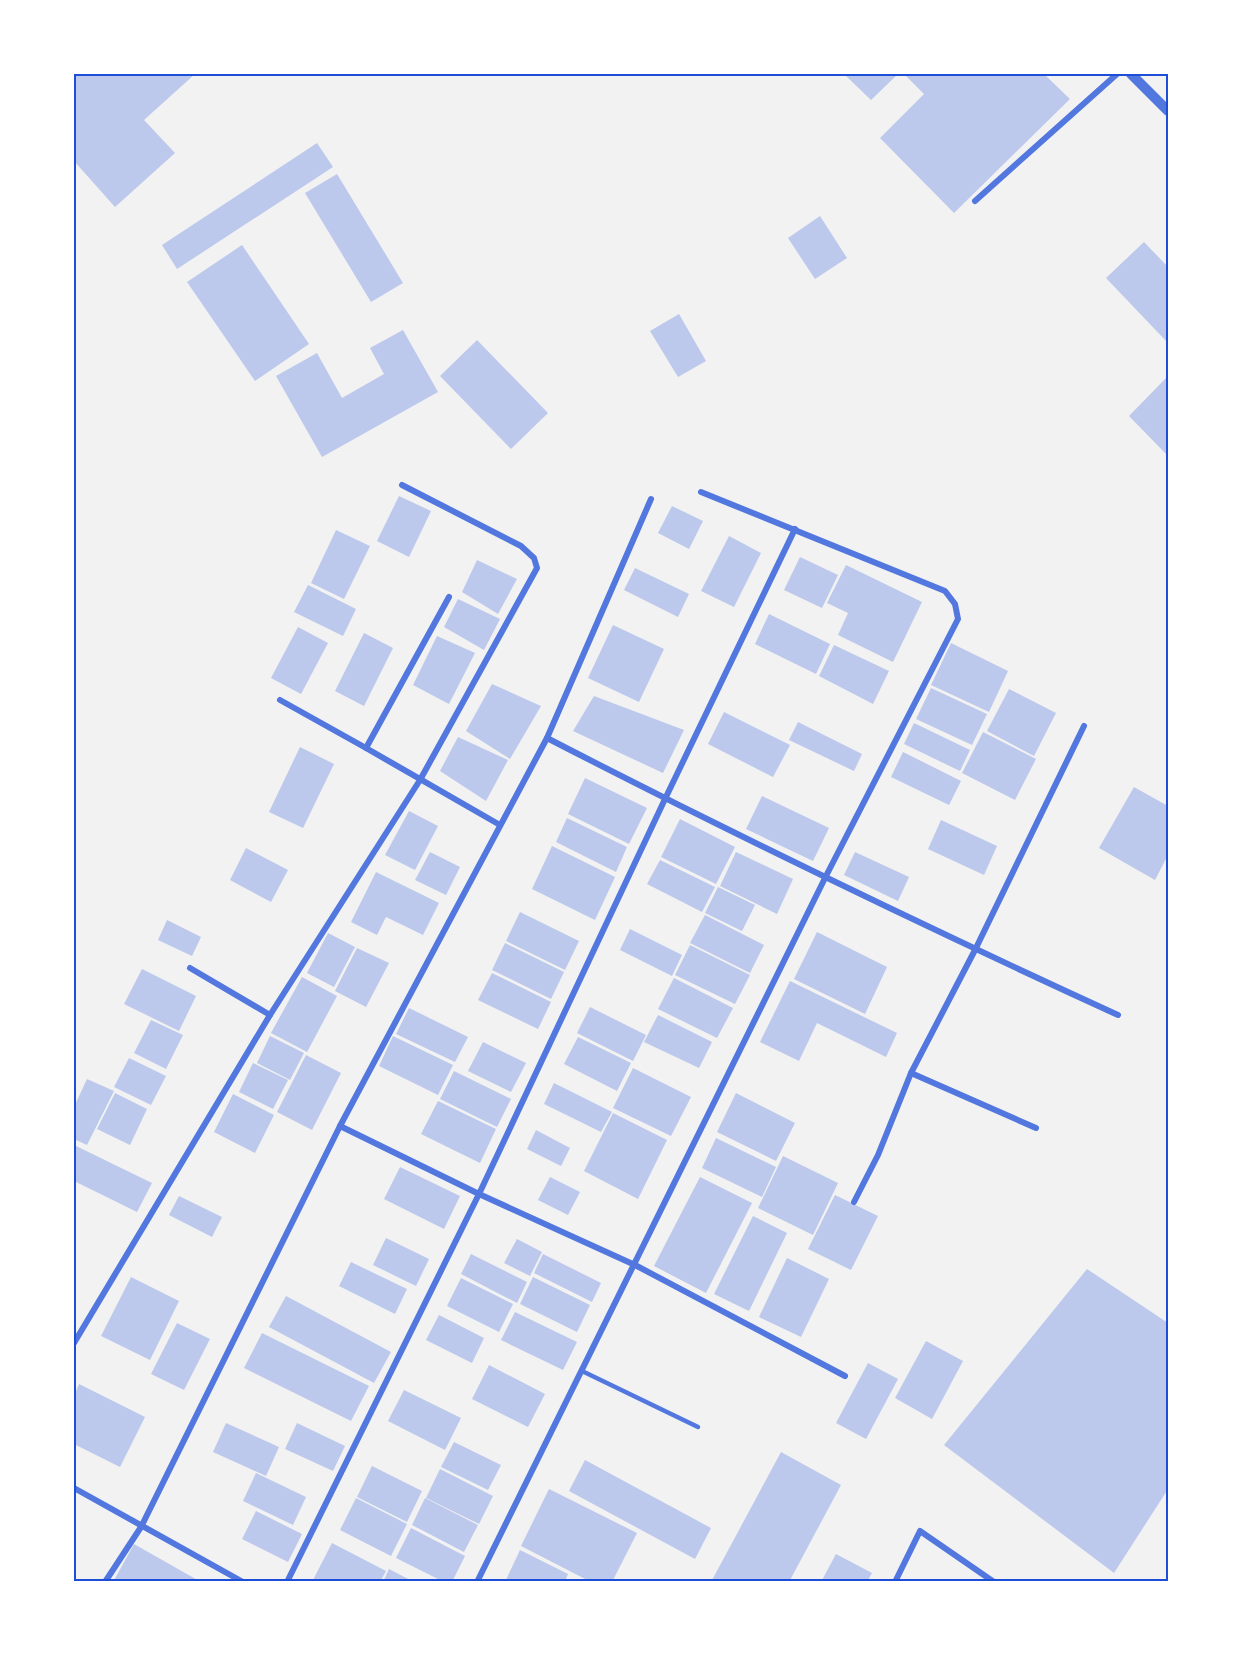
<svg xmlns="http://www.w3.org/2000/svg" width="1242" height="1655" font-family="Roboto,sans-serif">
	<rect width="100%" height="100%" fill="#f2f2f2"/>
	<g fill="#bdc9ec">
		<path d="M74 74H195L144 120 175 153 115 207 74 161Z"/>
		<path d="M844 74H898L871 100Z"/>
		<path d="M904 74H1044L1070 99 954 213 880 138 924 94Z"/>
		<path d="M317 143 333 167 177 269 162 245Z"/>
		<path d="M337 174 403 283 371 302 305 193Z"/>
		<path d="M820 216 847 258 815 279 788 238Z"/>
		<path d="M1144 242 1168 267V343L1106 278Z"/>
		<path d="M242 245 309 344 255 381 187 282Z"/>
		<path d="M679 314 706 361 678 377 650 331Z"/>
		<path d="M403 330 438 392 322 457 276 376 317 353 342 398 384 374 370 348Z"/>
		<path d="M477 340 548 413 511 449 440 376Z"/>
		<path d="M1168 376V456L1129 416Z"/>
		<path d="M399 496 431 511 409 557 377 541Z"/>
		<path d="M672 506 703 521 689 549 658 533Z"/>
		<path d="M336 530 370 546 344 599 311 583Z"/>
		<path d="M729 536 761 553 734 607 701 591Z"/>
		<path d="M800 557 838 575 822 608 784 590Z"/>
		<path d="M477 560 517 579 498 614 462 592Z"/>
		<path d="M846 565 922 602 893 662 838 635 848 613 827 603Z"/>
		<path d="M635 568 689 594 678 617 624 590Z"/>
		<path d="M308 585 356 609 343 636 294 612Z"/>
		<path d="M458 599 500 619 484 650 444 627Z"/>
		<path d="M769 614 830 644 816 674 755 644Z"/>
		<path d="M613 625 664 649 639 702 588 678Z"/>
		<path d="M298 627 328 643 301 694 271 678Z"/>
		<path d="M364 633 393 648 364 706 335 691Z"/>
		<path d="M437 636 475 653 449 704 413 685Z"/>
		<path d="M951 643 1008 671 989 712 931 685Z"/>
		<path d="M834 645 889 671 873 704 819 676Z"/>
		<path d="M492 684 541 706 510 759 466 731Z"/>
		<path d="M931 688 987 714 972 745 916 719Z"/>
		<path d="M1009 689 1056 713 1034 756 987 731Z"/>
		<path d="M594 696 684 730 663 773 573 731Z"/>
		<path d="M724 712 790 745 773 777 708 744Z"/>
		<path d="M798 722 862 754 854 771 789 740Z"/>
		<path d="M914 723 970 750 960 771 904 744Z"/>
		<path d="M983 732 1036 759 1015 800 962 773Z"/>
		<path d="M458 737 508 760 486 801 440 771Z"/>
		<path d="M300 747 334 764 303 828 269 812Z"/>
		<path d="M903 752 961 781 949 805 891 777Z"/>
		<path d="M585 778 647 808 629 844 568 814Z"/>
		<path d="M1134 787 1168 806V855L1155 880 1099 848Z"/>
		<path d="M762 796 829 828 813 861 746 829Z"/>
		<path d="M409 811 438 826 415 870 385 855Z"/>
		<path d="M567 818 627 847 616 872 556 842Z"/>
		<path d="M680 819 735 847 716 884 661 857Z"/>
		<path d="M941 820 997 846 984 875 928 849Z"/>
		<path d="M552 846 615 877 595 920 532 889Z"/>
		<path d="M246 848 288 870 271 902 230 880Z"/>
		<path d="M430 852 460 867 446 895 415 880Z"/>
		<path d="M736 852 793 879 777 914 720 886Z"/>
		<path d="M855 852 909 877 898 901 844 875Z"/>
		<path d="M660 860 715 887 702 912 647 884Z"/>
		<path d="M376 872 439 903 423 935 386 917 377 935 351 922Z"/>
		<path d="M718 887 755 905 742 931 705 913Z"/>
		<path d="M520 912 579 941 565 970 506 941Z"/>
		<path d="M705 915 764 945 750 973 690 943Z"/>
		<path d="M167 920 201 937 192 956 158 940Z"/>
		<path d="M630 929 682 955 672 976 620 950Z"/>
		<path d="M817 932 887 967 865 1014 794 979Z"/>
		<path d="M328 933 355 947 334 987 307 973Z"/>
		<path d="M505 943 564 972 551 999 492 970Z"/>
		<path d="M690 945 750 975 735 1004 675 975Z"/>
		<path d="M357 948 389 963 366 1007 335 991Z"/>
		<path d="M142 969 196 996 179 1031 124 1004Z"/>
		<path d="M492 973 551 1002 538 1029 478 1000Z"/>
		<path d="M302 977 337 996 307 1052 271 1033Z"/>
		<path d="M674 978 733 1008 717 1038 658 1009Z"/>
		<path d="M790 981 897 1033 886 1057 817 1023 799 1061 760 1042Z"/>
		<path d="M590 1007 646 1035 633 1061 577 1033Z"/>
		<path d="M409 1008 468 1037 455 1062 396 1034Z"/>
		<path d="M658 1015 712 1042 699 1068 644 1042Z"/>
		<path d="M151 1020 183 1035 166 1069 134 1053Z"/>
		<path d="M270 1036 304 1053 290 1080 257 1063Z"/>
		<path d="M393 1036 453 1065 438 1095 379 1066Z"/>
		<path d="M578 1037 631 1063 617 1091 564 1064Z"/>
		<path d="M483 1042 526 1063 511 1092 468 1071Z"/>
		<path d="M306 1055 341 1073 312 1130 277 1112Z"/>
		<path d="M129 1058 166 1076 151 1105 114 1087Z"/>
		<path d="M253 1063 288 1080 273 1109 239 1092Z"/>
		<path d="M633 1068 691 1097 671 1136 613 1108Z"/>
		<path d="M454 1071 511 1099 497 1127 440 1099Z"/>
		<path d="M87 1079 114 1091 87 1145 74 1139V1107Z"/>
		<path d="M554 1083 612 1112 601 1132 544 1104Z"/>
		<path d="M115 1093 147 1109 130 1145 97 1129Z"/>
		<path d="M736 1093 795 1123 776 1161 717 1132Z"/>
		<path d="M233 1094 274 1115 255 1153 214 1132Z"/>
		<path d="M438 1101 496 1129 480 1163 421 1134Z"/>
		<path d="M613 1113 667 1140 638 1199 584 1171Z"/>
		<path d="M536 1130 570 1148 561 1166 527 1149Z"/>
		<path d="M716 1138 776 1167 762 1197 702 1168Z"/>
		<path d="M74 1145 152 1183 137 1212 74 1181Z"/>
		<path d="M783 1156 838 1183 813 1235 758 1208Z"/>
		<path d="M400 1167 460 1196 444 1229 384 1199Z"/>
		<path d="M550 1177 580 1192 568 1215 538 1200Z"/>
		<path d="M700 1177 752 1203 706 1293 654 1266Z"/>
		<path d="M835 1195 878 1216 851 1270 808 1249Z"/>
		<path d="M179 1196 222 1217 212 1237 169 1215Z"/>
		<path d="M753 1216 787 1233 749 1311 714 1294Z"/>
		<path d="M386 1238 429 1259 416 1286 373 1265Z"/>
		<path d="M517 1239 542 1252 530 1276 504 1263Z"/>
		<path d="M471 1254 527 1282 517 1303 461 1274Z"/>
		<path d="M543 1254 601 1283 592 1302 534 1273Z"/>
		<path d="M787 1258 829 1279 801 1337 759 1317Z"/>
		<path d="M351 1262 407 1289 395 1314 339 1286Z"/>
		<path d="M1087 1269 1168 1323V1489L1114 1573 944 1445Z"/>
		<path d="M131 1277 179 1301 150 1360 101 1336Z"/>
		<path d="M533 1277 590 1305 577 1332 520 1304Z"/>
		<path d="M461 1278 513 1304 499 1332 447 1306Z"/>
		<path d="M286 1296 391 1352 374 1383 269 1327Z"/>
		<path d="M515 1312 577 1342 563 1370 501 1340Z"/>
		<path d="M439 1315 484 1338 472 1363 426 1340Z"/>
		<path d="M177 1323 210 1339 184 1390 151 1374Z"/>
		<path d="M262 1333 369 1386 351 1421 244 1368Z"/>
		<path d="M926 1341 963 1361 932 1419 895 1398Z"/>
		<path d="M868 1363 898 1379 866 1439 836 1423Z"/>
		<path d="M489 1365 545 1394 528 1427 472 1399Z"/>
		<path d="M79 1384 145 1417 120 1467 74 1444V1396Z"/>
		<path d="M404 1390 461 1418 445 1450 388 1421Z"/>
		<path d="M226 1423 279 1447 266 1476 213 1452Z"/>
		<path d="M297 1423 345 1446 333 1471 285 1449Z"/>
		<path d="M454 1442 501 1465 488 1490 441 1467Z"/>
		<path d="M781 1452 841 1485 789 1582H711Z"/>
		<path d="M585 1460 711 1528 695 1559 569 1491Z"/>
		<path d="M372 1466 422 1491 407 1522 357 1497Z"/>
		<path d="M440 1469 493 1496 479 1524 426 1498Z"/>
		<path d="M256 1473 306 1497 293 1525 243 1501Z"/>
		<path d="M549 1489 637 1533 612 1582H591L521 1546Z"/>
		<path d="M356 1498 407 1524 391 1556 340 1530Z"/>
		<path d="M425 1498 478 1525 464 1552 412 1525Z"/>
		<path d="M256 1511 302 1534 288 1562 242 1539Z"/>
		<path d="M411 1528 465 1556 452 1582H444L396 1558Z"/>
		<path d="M332 1543 386 1571 380 1582H312Z"/>
		<path d="M134 1544 201 1582H113Z"/>
		<path d="M520 1550 568 1574 565 1582H505Z"/>
		<path d="M836 1554 872 1573 867 1582H821Z"/>
		<path d="M389 1569 414 1582H383Z"/>
	</g>
	<g fill="none" stroke-linecap="round" stroke-linejoin="round">
		<path stroke="#5277de" stroke-width="4.5" d="M582 1371 698 1427"/>
		<g stroke="#5277de" stroke-width="6">
			<path d="M975 201 1117 74"/>
			<path d="M449 597 366 748 500 825"/>
			<path d="M280 700 366 748"/>
			<path d="M547 738C735 835 926 927 1118 1015"/>
			<path d="M190 968 270 1015"/>
			<path d="M911 1073 1036 1128"/>
			<path d="M340 1126 479 1194 635 1265 845 1376"/>
			<path d="M854 1202 878 1155 911 1073 975 950 1084 726"/>
			<path d="M74 1343 270 1015 420 780 537 568 534 558 521 546 402 485"/>
			<path d="M74 1488 243 1582"/>
			<path d="M105 1582 141 1527 340 1126 547 738 651 499"/>
			<path d="M287 1582 479 1194 665 799 795 529"/>
			<path d="M477 1582 826 876 958 619 955 604 945 591 701 492"/>
			<path d="M895 1582 920 1531 994 1582"/>
		</g>
		<path stroke="#5277de" stroke-width="10" d="M1131 74 1168 111"/>
	</g>
	<rect width="1242" height="1655" fill="none" stroke="#ffffff" stroke-width="150"/>
	<rect x="75" y="75" width="1092" height="1505" fill="none" stroke="#1d4ed8" stroke-width="2"/>
</svg>
